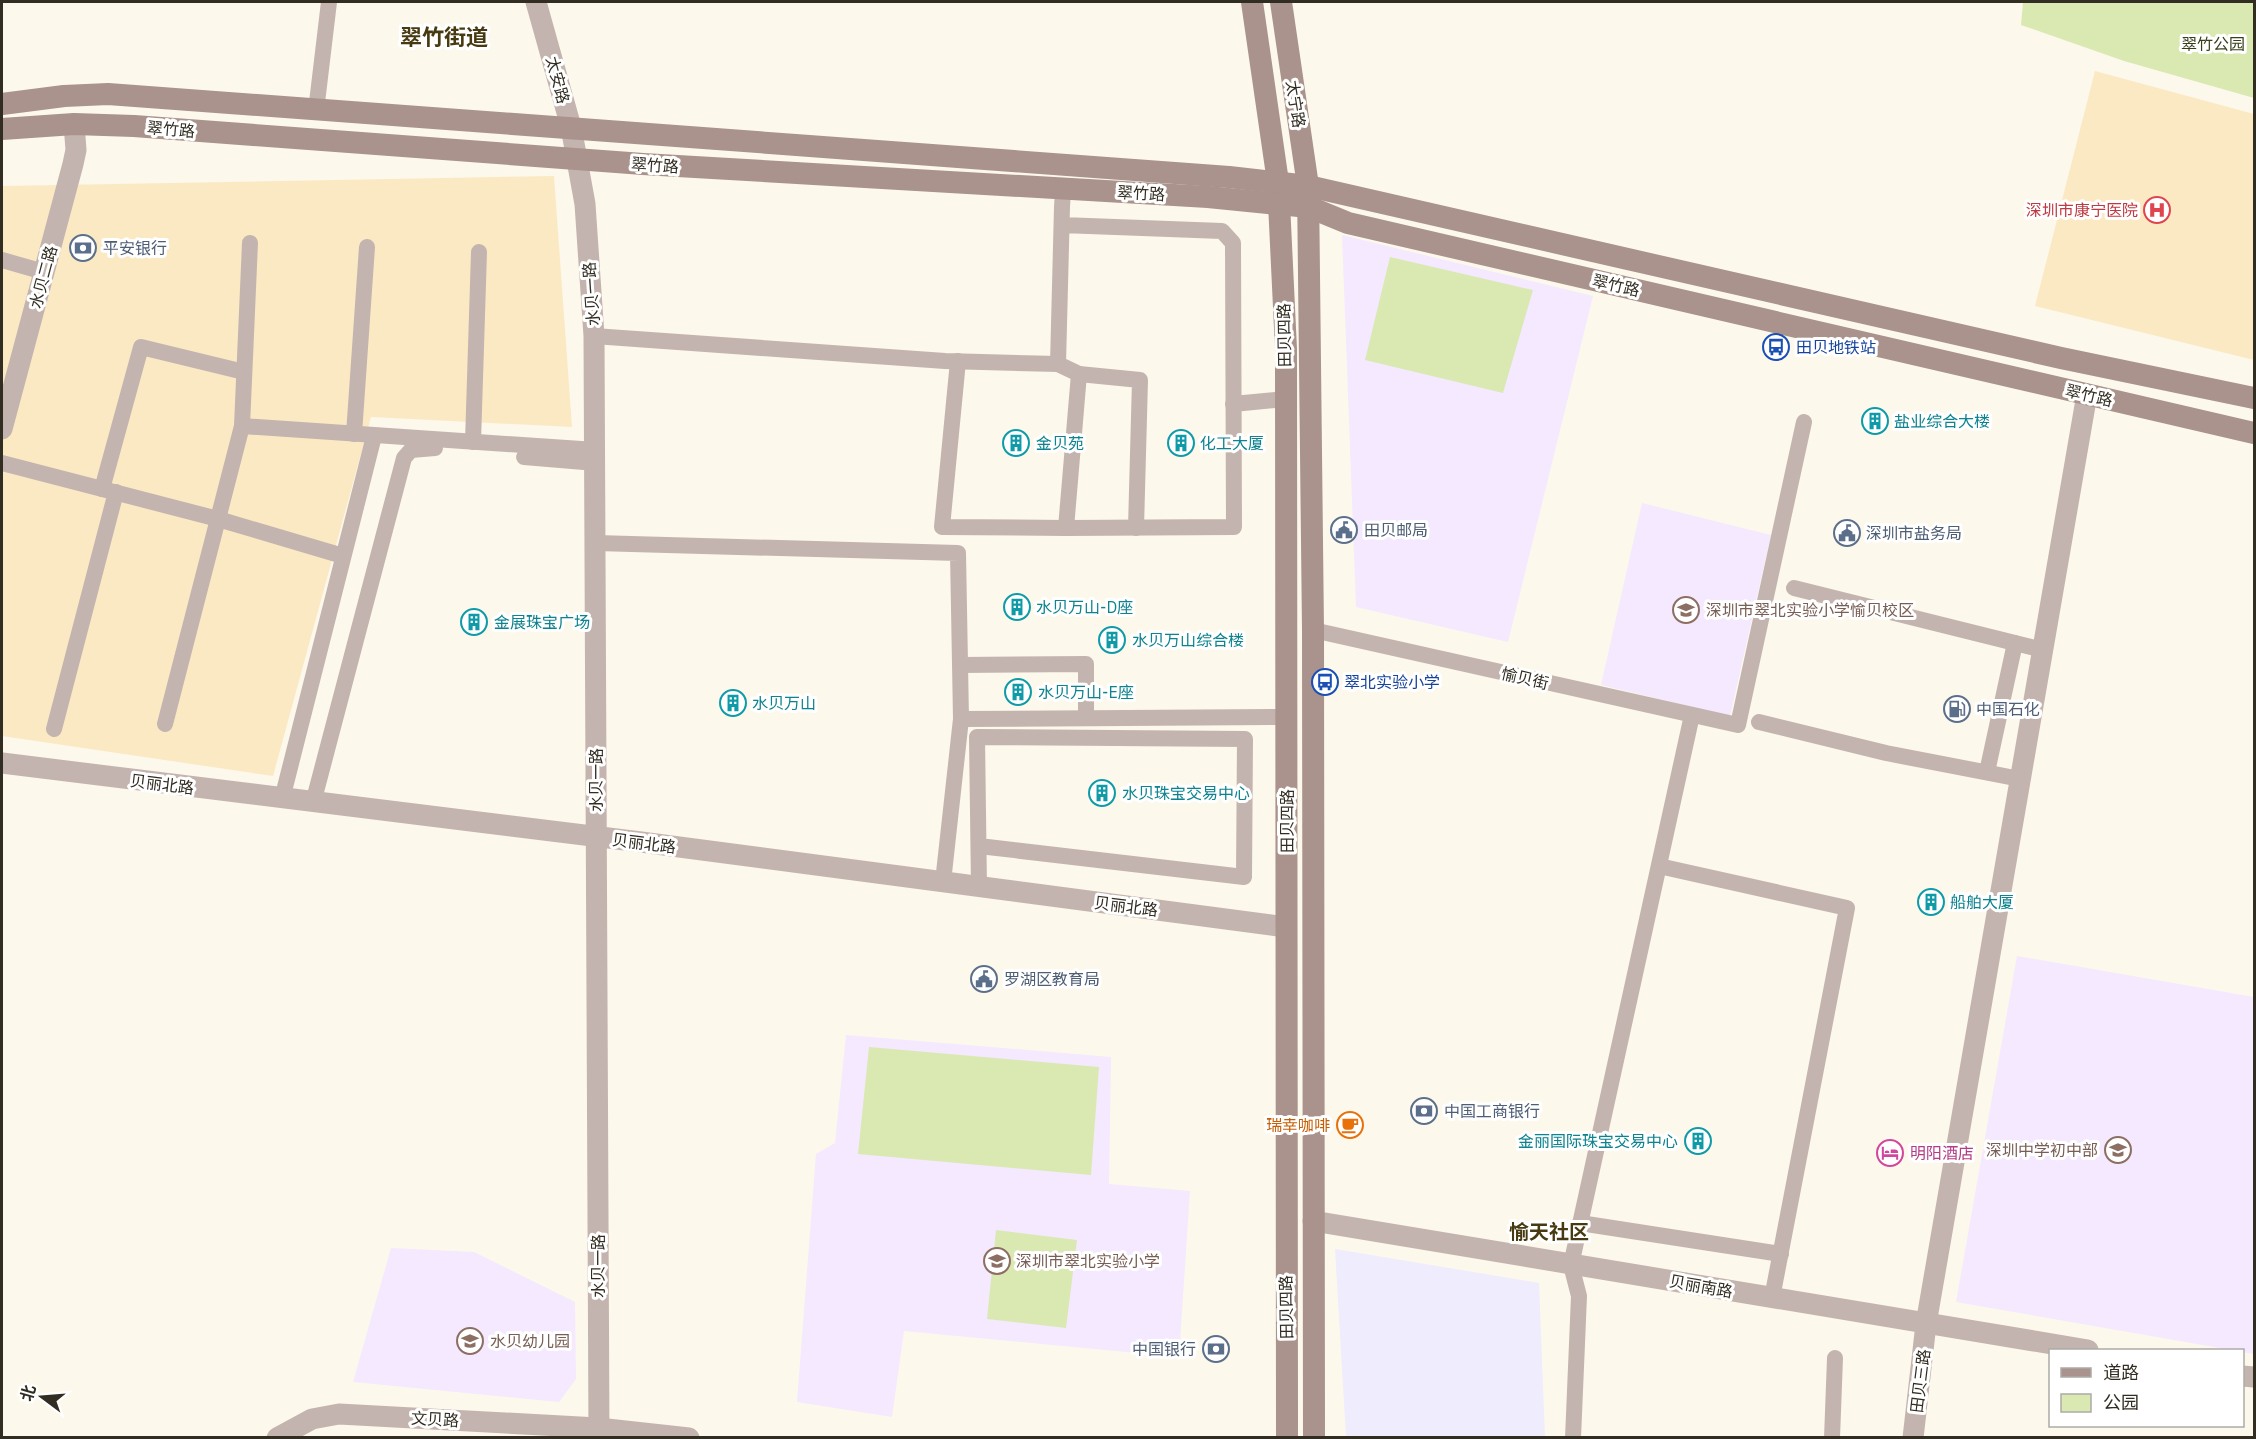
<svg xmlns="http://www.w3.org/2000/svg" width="2256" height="1439" font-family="'IBM Plex Sans','Noto Sans SC',sans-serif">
	<rect width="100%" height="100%" fill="#fdf8ec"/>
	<path fill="#efecfd" d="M1335 1249 1539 1283 1545 1437H1346Z"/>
	<g fill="#fbe9c4">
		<path d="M2095 71 2254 114V360L2035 306Z"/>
		<path d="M554 176 572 427 371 417 273 776 2 736V186Z"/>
	</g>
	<g fill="#f4e9fe">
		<path d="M1342 235 1593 296 1508 642 1356 607Z"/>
		<path d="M1642 503 1771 535 1730 716 1601 685Z"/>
		<path d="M2017 956 2254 997V1354L1956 1302Z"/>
		<path d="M846 1035 1111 1057 1109 1184 1190 1191 1179 1357 904 1331 892 1417 797 1402 816 1154 835 1143Z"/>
		<path d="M391 1248 474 1252 575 1302 576 1379 559 1402 353 1382Z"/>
	</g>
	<g fill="#dae9b2">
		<path d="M2023 2H2254V98L2124 61 2021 25Z"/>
		<path d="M1390 257 1533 290 1503 393 1365 360Z"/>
		<path d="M869 1047 1099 1067 1091 1175 858 1154Z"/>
		<path d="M996 1230 1077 1240 1066 1328 987 1319Z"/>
	</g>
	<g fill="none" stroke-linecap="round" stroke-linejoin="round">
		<g stroke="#c4b4af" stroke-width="16">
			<path d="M316 111 329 2"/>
			<path d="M1062 225 1222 231 1233 243 1234 527 1066 528 1079 374 1058 364 1062 207 1063 190"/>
			<path d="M2 260 44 272"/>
			<path d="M594 336 945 361 1058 364"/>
			<path d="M958 361 942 527 1066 528"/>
			<path d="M1079 374 1140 380 1136 528"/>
			<path d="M1233 404 1285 399"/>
			<path d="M242 426 250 243"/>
			<path d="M354 434 367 247"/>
			<path d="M473 442 479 252"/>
			<path d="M524 457 596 463"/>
			<path d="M2 463 218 519 343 556"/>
			<path d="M102 489 141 347 244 372"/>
			<path d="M596 543 958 553 961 719 943 882"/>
			<path d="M1794 588 2043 650"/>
			<path d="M1313 630 1738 725 1804 422"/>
			<path d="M960 665 1086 664V718"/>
			<path d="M961 719 1287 717"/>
			<path d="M1759 722 1886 753 2020 779"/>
			<path d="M165 724 242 426 596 450"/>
			<path d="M54 729 116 492"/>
			<path d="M1987 772 2015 643"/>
			<path d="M282 799 374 436"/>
			<path d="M313 803 404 458 411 450 435 448"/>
			<path d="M979 846 1244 877 1245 739 977 737 979 887"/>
			<path d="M1659 866 1847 908 1772 1298"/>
			<path d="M1580 1223 1781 1254"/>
			<path d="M1573 1438 1579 1296 1571 1265 1692 715"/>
			<path d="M1832 1438 1835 1358"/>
		</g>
		<g stroke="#c4b4af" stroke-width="21">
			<path d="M536 2 571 127 585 204 594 336 599 1438"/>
			<path d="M2 429 73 164 76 150 74 124"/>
			<path d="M2 763 641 842 1286 927"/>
			<path d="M1313 1221 2088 1350"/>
			<path d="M2242 1376 2254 1377"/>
			<path d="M277 1438 312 1419 339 1414 598 1428 689 1438"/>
			<path d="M1913 1438 1926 1324 2087 394"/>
		</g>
		<g stroke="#a9938c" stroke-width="22">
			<path d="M1252 2 1278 182 1286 349 1287 1438"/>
			<path d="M1281 2 1308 186 1313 630 1314 1438"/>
			<path d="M2 104 64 96 108 94 1229 177 1308 186 2061 358 2254 398"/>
			<path d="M2 129 74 124 134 126 643 164 1208 197 1309 207 1348 223 2254 433"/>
		</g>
	</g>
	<defs>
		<symbol id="hospital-ring" viewBox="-11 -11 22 22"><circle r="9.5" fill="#fff" stroke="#e0444e" stroke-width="1.5"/><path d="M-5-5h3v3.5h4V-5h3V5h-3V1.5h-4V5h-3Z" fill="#e0444e"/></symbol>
		<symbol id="bank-ring" viewBox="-11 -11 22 22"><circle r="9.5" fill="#fff" stroke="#5c6f8a" stroke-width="1.5"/><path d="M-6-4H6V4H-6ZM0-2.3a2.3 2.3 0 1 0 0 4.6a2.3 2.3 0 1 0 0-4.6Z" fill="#5c6f8a"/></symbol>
		<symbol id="bus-ring" viewBox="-11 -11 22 22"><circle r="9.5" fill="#fff" stroke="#1a4fb4" stroke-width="1.5"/><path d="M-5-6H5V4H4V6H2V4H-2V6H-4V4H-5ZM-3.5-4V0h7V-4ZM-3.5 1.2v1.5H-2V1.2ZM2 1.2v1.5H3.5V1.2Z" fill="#1a4fb4"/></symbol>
		<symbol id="building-ring" viewBox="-11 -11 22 22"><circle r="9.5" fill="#fff" stroke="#0f9aa8" stroke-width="1.5"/><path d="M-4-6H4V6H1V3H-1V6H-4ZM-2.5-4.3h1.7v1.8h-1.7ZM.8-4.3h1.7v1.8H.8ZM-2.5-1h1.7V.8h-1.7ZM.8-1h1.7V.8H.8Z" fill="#0f9aa8"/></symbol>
		<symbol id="civic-ring" viewBox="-11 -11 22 22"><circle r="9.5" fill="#fff" stroke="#5c6f8a" stroke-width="1.5"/><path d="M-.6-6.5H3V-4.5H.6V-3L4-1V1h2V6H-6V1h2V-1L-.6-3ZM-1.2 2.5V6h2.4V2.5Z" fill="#5c6f8a"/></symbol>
		<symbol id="school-ring" viewBox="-11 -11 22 22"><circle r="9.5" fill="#fff" stroke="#8d6e63" stroke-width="1.5"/><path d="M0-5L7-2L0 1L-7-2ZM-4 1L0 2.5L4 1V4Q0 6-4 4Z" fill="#8d6e63"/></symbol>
		<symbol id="fuel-ring" viewBox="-11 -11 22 22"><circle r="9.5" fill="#fff" stroke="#5c6f8a" stroke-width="1.5"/><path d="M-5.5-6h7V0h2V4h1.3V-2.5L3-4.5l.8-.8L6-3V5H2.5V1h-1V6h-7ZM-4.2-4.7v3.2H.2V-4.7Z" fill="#5c6f8a"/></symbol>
		<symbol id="cafe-ring" viewBox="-11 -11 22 22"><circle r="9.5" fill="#fff" stroke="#e8710a" stroke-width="1.5"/><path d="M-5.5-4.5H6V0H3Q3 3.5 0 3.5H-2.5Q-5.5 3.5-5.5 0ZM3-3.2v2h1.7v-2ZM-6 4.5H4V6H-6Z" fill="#e8710a"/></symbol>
		<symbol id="hotel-ring" viewBox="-11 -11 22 22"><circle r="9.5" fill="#fff" stroke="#d1479c" stroke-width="1.5"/><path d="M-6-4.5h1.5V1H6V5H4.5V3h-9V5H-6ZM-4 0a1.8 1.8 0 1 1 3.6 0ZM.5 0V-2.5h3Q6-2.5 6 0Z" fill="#d1479c"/></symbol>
	</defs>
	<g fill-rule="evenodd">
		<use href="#hospital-ring" x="2142" y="195" width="30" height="30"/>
		<use href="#bank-ring" x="68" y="233" width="30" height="30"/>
		<use href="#bus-ring" x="1761" y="332" width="30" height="30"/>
		<use href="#building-ring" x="1860" y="406" width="30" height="30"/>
		<use href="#building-ring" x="1001" y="428" width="30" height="30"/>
		<use href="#building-ring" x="1166" y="428" width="30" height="30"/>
		<use href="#civic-ring" x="1329" y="515" width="30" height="30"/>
		<use href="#civic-ring" x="1832" y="518" width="30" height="30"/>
		<use href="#building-ring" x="1002" y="592" width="30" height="30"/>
		<use href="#school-ring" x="1671" y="595" width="30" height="30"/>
		<use href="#building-ring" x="459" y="607" width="30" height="30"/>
		<use href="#building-ring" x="1097" y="625" width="30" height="30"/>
		<use href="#bus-ring" x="1310" y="667" width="30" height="30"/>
		<use href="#building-ring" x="1003" y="677" width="30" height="30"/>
		<use href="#building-ring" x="718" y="688" width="30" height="30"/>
		<use href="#fuel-ring" x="1942" y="694" width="30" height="30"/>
		<use href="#building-ring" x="1087" y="778" width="30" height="30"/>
		<use href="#building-ring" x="1916" y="887" width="30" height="30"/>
		<use href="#civic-ring" x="969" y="964" width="30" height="30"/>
		<use href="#bank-ring" x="1409" y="1096" width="30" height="30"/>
		<use href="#cafe-ring" x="1335" y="1110" width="30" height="30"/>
		<use href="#building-ring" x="1683" y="1126" width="30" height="30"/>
		<use href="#school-ring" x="2103" y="1135" width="30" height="30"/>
		<use href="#hotel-ring" x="1875" y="1138" width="30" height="30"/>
		<use href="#school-ring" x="982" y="1246" width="30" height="30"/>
		<use href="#school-ring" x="455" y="1326" width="30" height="30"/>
		<use href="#bank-ring" x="1201" y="1334" width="30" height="30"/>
	</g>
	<g text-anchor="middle" stroke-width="6" stroke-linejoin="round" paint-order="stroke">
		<g font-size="16" fill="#38401a" stroke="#fff">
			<text x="2213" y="50">翠竹公园</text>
		</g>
		<g font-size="16" fill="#322d22" stroke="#fff">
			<text transform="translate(558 80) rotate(75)" y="6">太安路</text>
			<text transform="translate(1296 104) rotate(81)" y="6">太宁路</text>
			<text transform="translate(171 129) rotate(5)" y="6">翠竹路</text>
			<text transform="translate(655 165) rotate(4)" y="6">翠竹路</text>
			<text transform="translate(1141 193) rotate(3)" y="6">翠竹路</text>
			<text transform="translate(43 277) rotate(-75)" y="6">水贝二路</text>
			<text transform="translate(1616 285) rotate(13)" y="6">翠竹路</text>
			<text transform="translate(591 294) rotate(-94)" y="6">水贝一路</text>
			<text transform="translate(1284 335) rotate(-91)" y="6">田贝四路</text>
			<text transform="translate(2089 395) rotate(13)" y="6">翠竹路</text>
			<text transform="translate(1525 678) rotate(13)" y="6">愉贝街</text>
			<text transform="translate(596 780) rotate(-90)" y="6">水贝一路</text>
			<text transform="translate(162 784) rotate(7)" y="6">贝丽北路</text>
			<text transform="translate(1287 821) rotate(-90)" y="6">田贝四路</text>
			<text transform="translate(644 843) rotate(7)" y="6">贝丽北路</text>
			<text transform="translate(1126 906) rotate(7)" y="6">贝丽北路</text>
			<text transform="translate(598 1266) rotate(-90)" y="6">水贝一路</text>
			<text transform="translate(1701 1286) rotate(10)" y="6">贝丽南路</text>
			<text transform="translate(1286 1307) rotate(-91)" y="6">田贝四路</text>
			<text transform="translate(1920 1381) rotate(-83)" y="6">田贝三路</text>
			<text transform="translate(435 1419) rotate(3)" y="6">文贝路</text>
		</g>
		<g font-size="16" fill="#be3a42" stroke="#fff" text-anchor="end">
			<text x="2138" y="216">深圳市康宁医院</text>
		</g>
		<g font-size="16" fill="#4e5e75" stroke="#fff" text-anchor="start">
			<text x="103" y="254">平安银行</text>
			<text x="1364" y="536">田贝邮局</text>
			<text x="1866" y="539">深圳市盐务局</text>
			<text x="1976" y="715">中国石化</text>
			<text x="1004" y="985">罗湖区教育局</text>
			<text x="1444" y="1117">中国工商银行</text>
			<text x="1196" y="1355" text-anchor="end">中国银行</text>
		</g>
		<g font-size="16" fill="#164399" stroke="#fff" text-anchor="start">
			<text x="1796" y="353">田贝地铁站</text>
			<text x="1344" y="688">翠北实验小学</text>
		</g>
		<g font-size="16" fill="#0d838f" stroke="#fff" text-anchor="start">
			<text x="1894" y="427">盐业综合大楼</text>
			<text x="1036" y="449">金贝苑</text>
			<text x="1200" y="449">化工大厦</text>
			<text x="1036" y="613">水贝万山-D座</text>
			<text x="494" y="628">金展珠宝广场</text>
			<text x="1132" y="646">水贝万山综合楼</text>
			<text x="1038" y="698">水贝万山-E座</text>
			<text x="752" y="709">水贝万山</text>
			<text x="1122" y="799">水贝珠宝交易中心</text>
			<text x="1950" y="908">船舶大厦</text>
			<text x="1678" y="1147" text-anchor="end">金丽国际珠宝交易中心</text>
		</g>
		<g font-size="16" fill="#785e54" stroke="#fff" text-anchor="start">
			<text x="1706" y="616">深圳市翠北实验小学愉贝校区</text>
			<text x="2098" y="1156" text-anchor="end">深圳中学初中部</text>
			<text x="1016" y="1267">深圳市翠北实验小学</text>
			<text x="490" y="1347">水贝幼儿园</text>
		</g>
		<g font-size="16" fill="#c56008" stroke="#fff" text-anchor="end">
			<text x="1330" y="1131">瑞幸咖啡</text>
		</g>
		<g font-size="16" fill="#b23c85" stroke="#fff" text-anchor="start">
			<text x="1910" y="1159">明阳酒店</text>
		</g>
		<g font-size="20" font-weight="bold" fill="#473a11" stroke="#fff">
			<text x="1549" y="1239">愉天社区</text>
		</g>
		<g font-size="22" font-weight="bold" fill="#473a11" stroke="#fff">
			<text x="444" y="45">翠竹街道</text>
		</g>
	</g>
	<rect width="2256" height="1439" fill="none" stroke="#322d22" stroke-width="6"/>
	<rect x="2049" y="1349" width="195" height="78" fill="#ffffff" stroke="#adaba7" stroke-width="1.5"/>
	<rect x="2061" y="1368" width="30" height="9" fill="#a9938c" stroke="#adaba7" stroke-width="1.5"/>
	<text x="2103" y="1379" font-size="18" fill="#322d22">道路</text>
	<rect x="2061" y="1394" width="30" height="18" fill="#dae9b2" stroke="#adaba7" stroke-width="1.5"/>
	<text x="2103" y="1409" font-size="18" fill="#322d22">公园</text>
	<g transform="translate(42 1397) rotate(286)" stroke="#ffffff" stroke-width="4.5" paint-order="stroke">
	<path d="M0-4.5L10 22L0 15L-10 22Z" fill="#322d22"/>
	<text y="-9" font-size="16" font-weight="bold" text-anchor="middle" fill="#322d22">北</text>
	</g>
</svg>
